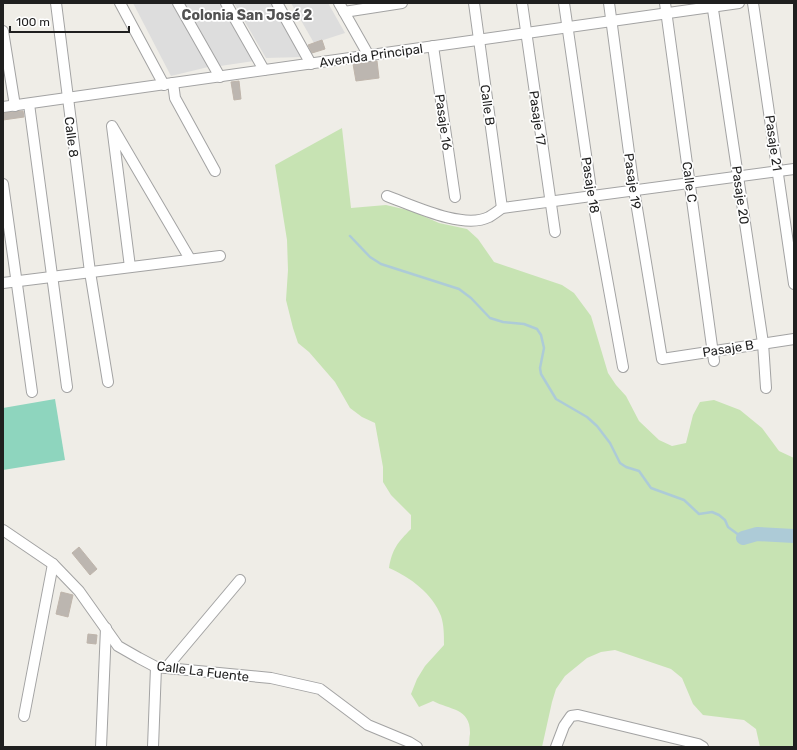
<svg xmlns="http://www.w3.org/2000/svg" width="797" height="750" font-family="Rubik,sans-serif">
	<rect width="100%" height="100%" fill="#efede7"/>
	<g fill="#ddd">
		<path d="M133 3H172L208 67 171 76Z"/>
		<path d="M184 3H221L254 61 220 66Z"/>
		<path d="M234 3H272L302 57 266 58Z"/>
		<path d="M291 3H328L345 33 314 43Z"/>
	</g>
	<path fill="#c7e3b3" d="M342 128 351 208 386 205 412 211 439 223 467 229 478 239 494 262 562 285 574 293 591 316 608 373 616 385 626 396 639 421 659 440 672 446 686 443 693 415 700 402 714 400 740 410 762 428 779 451 794 458V747H760L756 729 744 720 703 715 693 704 682 678 671 669 615 650 601 652 587 658 565 676 556 689 552 702 542 747H468C470 743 469 739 470 734 471 708 450 710 433 701L419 707 411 694 417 679 425 666 444 645C444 635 444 625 441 616 433 594 410 577 389 568 392 549 398 542 411 529V515L391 495 383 482V467L375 423 362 417 350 408 335 382 309 352 298 343 293 328 286 300 288 270 287 240 275 165Z"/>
	<path fill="#8ed5be" d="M55 399 65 460 3 470V408Z"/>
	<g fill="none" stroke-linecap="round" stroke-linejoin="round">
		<path stroke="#adcbd7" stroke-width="2.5" d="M350 236 370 257 381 264 459 289 471 298 490 318 503 322 524 324 537 329 541 335 544 348 540 368 541 374 556 399 587 417 597 426 610 443 620 463 626 467 639 471 651 488 684 500 699 514 712 512 719 515 725 520 728 527 743 538"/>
		<path stroke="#adcbd7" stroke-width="14" d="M743 538 757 534 794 536"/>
	</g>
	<g fill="#bcb6b0" stroke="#bfb5ab">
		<path d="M322 40 325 49 312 53 308 45Z"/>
		<path d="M377 61 379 78 356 81 353 64Z"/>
		<path d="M239 81 241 99 234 100 231 82Z"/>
		<path d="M23 111 24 117 3 120V113Z"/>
		<path d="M79 547 97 569 90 575 72 553Z"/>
		<path d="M61 592 73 595 68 617 56 614Z"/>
		<path d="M88 634 97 635 96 644 87 643Z"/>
	</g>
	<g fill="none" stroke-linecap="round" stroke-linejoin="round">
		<defs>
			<g id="minor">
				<path d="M56 3 90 272 108 382"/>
				<path d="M120 3 164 85"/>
				<path d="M178 3 220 77"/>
				<path d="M226 3 264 70"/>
				<path d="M277 3 311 64"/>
				<path d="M339 3 369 56"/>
				<path d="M474 3 502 208"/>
				<path d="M522 3 555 232"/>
				<path d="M564 3 592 196 623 367"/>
				<path d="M609 3 634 190 662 359 794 339"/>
				<path d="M665 3 714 361"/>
				<path d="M712 3 763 343 766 388"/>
				<path d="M753 3 794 284"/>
				<path d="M344 12 402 3"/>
				<path d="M3 31 15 106"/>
				<path d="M433 46 455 197"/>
				<path d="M173 83 175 98 215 171"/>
				<path d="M29 104 67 387"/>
				<path d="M3 107 739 3"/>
				<path d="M3 184 32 392"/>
				<path d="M387 196C412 205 463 230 489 217 494 214 498 211 502 208L794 169"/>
				<path d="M130 267 112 126 190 259"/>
				<path d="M3 283 220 256"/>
				<path d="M3 530 53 564 79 591 118 646 139 658 156 667 271 678 320 689 368 725 409 742 417 747"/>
				<path d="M166 668 240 580"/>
				<path d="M24 716 53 564"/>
				<path d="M101 747 106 628"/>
				<path d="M153 747 156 667"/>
				<path d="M556 747 564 726 571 716 578 715 698 744 703 747"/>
			</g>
		</defs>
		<use href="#minor" stroke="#a3a3a3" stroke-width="12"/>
		<use href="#minor" stroke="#fff" stroke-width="10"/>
	</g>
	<g text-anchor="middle" stroke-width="3.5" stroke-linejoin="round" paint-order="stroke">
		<g font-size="13" fill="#1f1f1f" stroke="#fff">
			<text transform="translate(371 55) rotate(-8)" y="5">Avenida Principal</text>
			<text transform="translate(488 105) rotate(82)" y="5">Calle B</text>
			<text transform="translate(538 118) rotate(82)" y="5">Pasaje 17</text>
			<text transform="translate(444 122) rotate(82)" y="5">Pasaje 16</text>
			<text transform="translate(72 137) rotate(83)" y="5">Calle 8</text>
			<text transform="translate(774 143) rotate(82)" y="5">Pasaje 21</text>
			<text transform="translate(633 181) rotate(82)" y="5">Pasaje 19</text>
			<text transform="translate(690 182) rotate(82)" y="5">Calle C</text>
			<text transform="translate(591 185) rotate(81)" y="5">Pasaje 18</text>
			<text transform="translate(741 195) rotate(82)" y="5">Pasaje 20</text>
			<text transform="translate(728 348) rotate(-9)" y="5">Pasaje B</text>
			<text transform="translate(203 671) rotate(7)" y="5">Calle La Fuente</text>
		</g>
		<g font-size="14" font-weight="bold" fill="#525252" stroke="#fff">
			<text x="247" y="20">Colonia San José 2</text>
		</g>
	</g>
	<rect width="797" height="750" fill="none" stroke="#1f1f1f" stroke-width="8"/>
	<path d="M10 26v6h119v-6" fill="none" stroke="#1f1f1f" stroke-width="2"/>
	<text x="16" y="26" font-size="12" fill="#1f1f1f" stroke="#ffffff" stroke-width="3" paint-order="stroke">100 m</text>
</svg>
